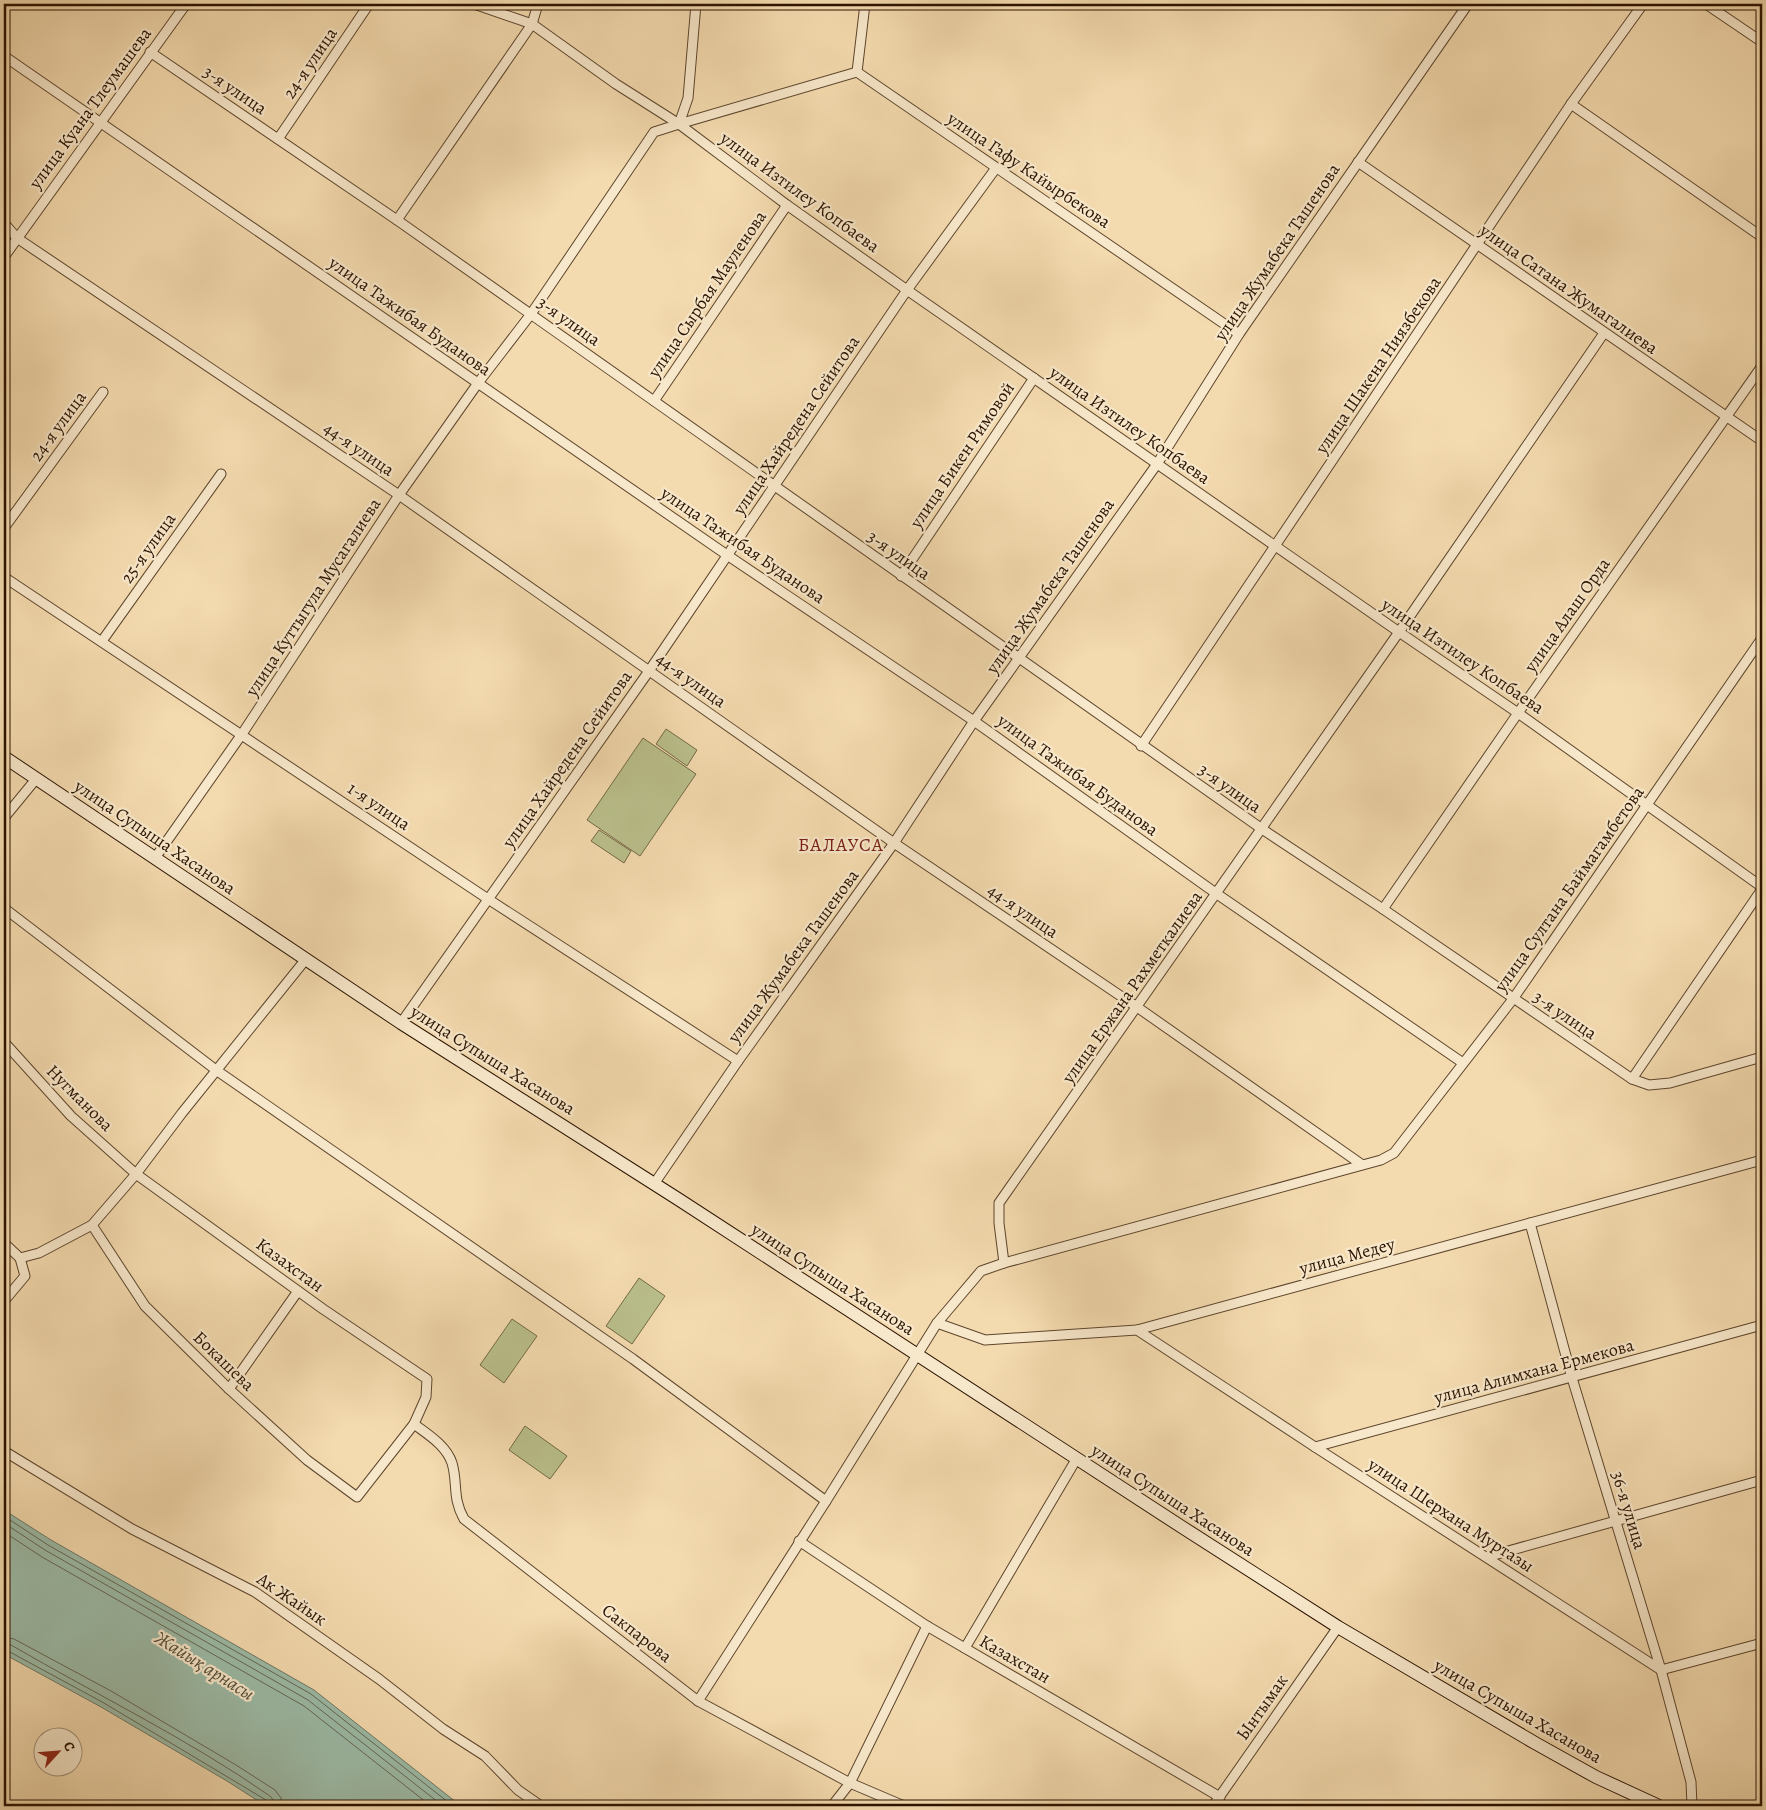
<svg xmlns="http://www.w3.org/2000/svg" width="1766" height="1810" font-family="Alegreya,serif">
	<rect width="100%" height="100%" fill="#f4dbaf"/>
	<filter id="stains"><feTurbulence type="fractalNoise" baseFrequency=".004" numOctaves="4"/><feColorMatrix values="0 0 0 0 .2 0 0 0 0 .09 0 0 0 0 .02 0 0 0 .5 -.17"/></filter>
	<radialGradient id="worn" r=".72"><stop offset=".6" stop-color="#630" stop-opacity="0"/><stop offset="1" stop-color="#630" stop-opacity=".3"/></radialGradient>
	<g fill="#bac08c" stroke="#726a46">
		<path d="M666 729 697 750 687 766 656 744Z"/>
		<path d="M643 738 696 774 640 856 587 820Z"/>
		<path d="M599 830 631 851 624 863 591 841Z"/>
		<path d="M639 1278 665 1296 632 1344 606 1326Z"/>
		<path d="M512 1319 537 1336 504 1383 480 1365Z"/>
		<path d="M525 1426 567 1456 550 1479 509 1450Z"/>
	</g>
	<path fill="#9cbba7" stroke="#6f7864" d="M4 1510 51 1540 314 1690 461 1806H266L227 1781 101 1707 4 1654Z"/>
	<g fill="none" stroke-linecap="round" stroke-linejoin="round">
		<g stroke="#646754" stroke-width="1">
			<path d="M4 1516 48 1545 311 1694 453 1806"/>
			<path d="M4 1523 45 1550 308 1700 443 1806"/>
			<path d="M4 1532 42 1557 304 1706 431 1806"/>
			<path d="M4 1637 14 1639 111 1691 236 1765 275 1790 281 1798 282 1806"/>
			<path d="M4 1644 11 1645C97 1695 188 1739 270 1796L274 1801 275 1806"/>
			<path d="M4 1650 8 1651 104 1703 266 1800 268 1806"/>
		</g>
		<defs>
			<g id="street">
				<path d="M474 4 532 24 616 84 679 124 787 205 907 290 1399 632 1518 713 1762 887"/>
				<path d="M865 4 857 72 1239 334"/>
				<path d="M1706 4 1762 42"/>
				<path d="M150 52 397 220 1262 829 1383 909 1632 1079 1649 1085 1670 1083 1762 1057"/>
				<path d="M4 56 727 555 974 721 1217 894 1463 1063"/>
				<path d="M1571 104 1762 237"/>
				<path d="M679 124 857 72"/>
				<path d="M278 139 369 4"/>
				<path d="M1358 162 1762 441"/>
				<path d="M397 220 532 24 538 4"/>
				<path d="M4 223 17 238 399 495 894 843 1137 1007 1361 1164"/>
				<path d="M4 257 186 4"/>
				<path d="M654 401 787 205"/>
				<path d="M4 528 103 392"/>
				<path d="M901 576 1034 378"/>
				<path d="M4 577 488 899 738 1061"/>
				<path d="M102 641 221 474"/>
				<path d="M1141 746 1571 104 1643 4"/>
				<path d="M4 818 36 779"/>
				<path d="M155 858 242 734 399 495 478 383 531 314 654 132 679 124 688 98 696 4"/>
				<path d="M4 908 216 1070 633 1359 826 1501"/>
				<path d="M1383 909 1518 713 1762 366"/>
				<path d="M401 1023 649 671 907 290 996 168"/>
				<path d="M4 1042 71 1116 136 1174 323 1309 427 1379 426 1397 414 1424 357 1497 307 1460 229 1389 145 1306 92 1225"/>
				<path d="M1632 1079 1762 889"/>
				<path d="M654 1184 738 1061 894 843 974 721 1157 464 1239 334 1468 4"/>
				<path d="M1530 1223 1572 1378 1661 1670 1691 1782 1692 1806"/>
				<path d="M4 1243 20 1258 39 1253 92 1225 136 1174 182 1113 306 959"/>
				<path d="M1004 1263 1381 1160 1394 1153 1513 999 1762 638"/>
				<path d="M4 1301 25 1276 20 1258"/>
				<path d="M937 1323 985 1340 1137 1330 1762 1160"/>
				<path d="M1137 1330 1315 1447 1661 1670 1762 1643"/>
				<path d="M229 1389 298 1291"/>
				<path d="M414 1424C427 1434 446 1445 452 1463 458 1483 452 1498 464 1519L698 1701 850 1783 904 1806"/>
				<path d="M1315 1447 1762 1325"/>
				<path d="M4 1451 132 1529 255 1592 379 1679 443 1729 485 1756 518 1790 541 1806"/>
				<path d="M799 1541 927 1626 1220 1797"/>
				<path d="M1487 1557 1762 1480"/>
				<path d="M965 1648 1077 1458"/>
				<path d="M698 1701 826 1501 937 1323 981 1271 1004 1263 999 1223V1203L1399 632 1604 333"/>
				<path d="M832 1806 850 1783 927 1626"/>
				<path d="M1213 1806 1338 1627"/>
			</g>
			<path id="secondary" d="M4 757 401 1023 678 1199 1185 1529 1338 1627 1535 1743 1596 1777 1659 1806"/>
		</defs>
		<use href="#street" stroke="#5d452c" stroke-width="11"/>
		<use href="#secondary" stroke="#2b1300" stroke-width="14"/>
		<use href="#street" stroke="#f8e8cb" stroke-width="9"/>
		<use href="#secondary" stroke="#f8e8cb" stroke-width="12"/>
	</g>
	<g text-anchor="middle" stroke-width="4.5" stroke-linejoin="round" paint-order="stroke">
		<g font-size="18" fill="#2b1300" stroke="#f8e8cb">
			<text transform="translate(310 63) rotate(-56)" y="6">24-я улица</text>
			<text transform="translate(235 90) rotate(34)" y="6">3-я улица</text>
			<text transform="translate(90 108) rotate(-54)" y="6">улица Куана Тлеумашева</text>
			<text transform="translate(1029 170) rotate(34)" y="6">улица Гафу Кайырбекова</text>
			<text transform="translate(800 192) rotate(36)" y="6">улица Изтилеу Копбаева</text>
			<text transform="translate(1277 252) rotate(-56)" y="6">улица Жумабека Ташенова</text>
			<text transform="translate(1569 289) rotate(35)" y="6">улица Сатана Жумагалиева</text>
			<text transform="translate(707 294) rotate(-56)" y="6">улица Сырбая Мауленова</text>
			<text transform="translate(410 316) rotate(35)" y="6">улица Тажибая Буданова</text>
			<text transform="translate(569 321) rotate(35)" y="6">3-я улица</text>
			<text transform="translate(1378 365) rotate(-56)" y="6">улица Шакена Ниязбекова</text>
			<text transform="translate(796 425) rotate(-56)" y="6">улица Хайредена Сейитова</text>
			<text transform="translate(1130 425) rotate(35)" y="6">улица Изтилеу Копбаева</text>
			<text transform="translate(58 426) rotate(-54)" y="6">24-я улица</text>
			<text transform="translate(359 449) rotate(34)" y="6">44-я улица</text>
			<text transform="translate(962 455) rotate(-56)" y="6">улица Бикен Римовой</text>
			<text transform="translate(743 545) rotate(34)" y="6">улица Тажибая Буданова</text>
			<text transform="translate(148 548) rotate(-55)" y="6">25-я улица</text>
			<text transform="translate(899 555) rotate(35)" y="6">3-я улица</text>
			<text transform="translate(1050 586) rotate(-55)" y="6">улица Жумабека Ташенова</text>
			<text transform="translate(313 597) rotate(-57)" y="6">улица Куттыгула Мусагалиева</text>
			<text transform="translate(1567 615) rotate(-55)" y="6">улица Алаш Орда</text>
			<text transform="translate(1463 656) rotate(34)" y="6">улица Изтилеу Копбаева</text>
			<text transform="translate(691 680) rotate(35)" y="6">44-я улица</text>
			<text transform="translate(567 759) rotate(-55)" y="6">улица Хайредена Сейитова</text>
			<text transform="translate(1078 775) rotate(36)" y="6">улица Тажибая Буданова</text>
			<text transform="translate(1230 788) rotate(35)" y="6">3-я улица</text>
			<text transform="translate(379 806) rotate(34)" y="6">1-я улица</text>
			<text transform="translate(155 837) rotate(34)" y="6">улица Супыша Хасанова</text>
			<text transform="translate(1569 889) rotate(-55)" y="6">улица Султана Баймагамбетова</text>
			<text transform="translate(1023 911) rotate(34)" y="6">44-я улица</text>
			<text transform="translate(793 956) rotate(-54)" y="6">улица Жумабека Ташенова</text>
			<text transform="translate(1132 987) rotate(-55)" y="6">улица Ержана Рахметкалиева</text>
			<text transform="translate(1565 1015) rotate(34)" y="6">3-я улица</text>
			<text transform="translate(493 1060) rotate(32)" y="6">улица Супыша Хасанова</text>
			<text transform="translate(80 1098) rotate(45)" y="6">Нугманова</text>
			<text transform="translate(1347 1256) rotate(-15)" y="6">улица Медеу</text>
			<text transform="translate(290 1265) rotate(36)" y="6">Казахстан</text>
			<text transform="translate(833 1279) rotate(33)" y="6">улица Супыша Хасанова</text>
			<text transform="translate(224 1361) rotate(44)" y="6">Бокашева</text>
			<text transform="translate(1534 1371) rotate(-15)" y="6">улица Алимхана Ермекова</text>
			<text transform="translate(1173 1500) rotate(33)" y="6">улица Супыша Хасанова</text>
			<text transform="translate(1629 1510) rotate(73)" y="6">36-я улица</text>
			<text transform="translate(1451 1515) rotate(33)" y="6">улица Шерхана Муртазы</text>
			<text transform="translate(292 1599) rotate(34)" y="6">Ак Жайык</text>
			<text transform="translate(637 1633) rotate(38)" y="6">Сакпарова</text>
			<text transform="translate(1015 1659) rotate(30)" y="6">Казахстан</text>
			<text transform="translate(1262 1707) rotate(-55)" y="6">Ынтымак</text>
			<text transform="translate(1518 1711) rotate(30)" y="6">улица Супыша Хасанова</text>
		</g>
		<g font-size="19" letter-spacing="1" fill="#7a1f14" stroke="#f8e8cb">
			<text x="841" y="851">БАЛАУСА</text>
		</g>
		<g font-size="19" font-style="italic" fill="#534e3a" stroke="#f8e8cb">
			<text transform="translate(205 1665) rotate(32)" y="7">Жайық арнасы</text>
		</g>
	</g>
	<rect width="1766" height="1810" fill="none" stroke="#f4dbaf" stroke-width="20"/>
	<rect x="5" y="5" width="1756" height="1800" fill="none" stroke="#2b1300" stroke-width="2.5"/>
	<rect x="10" y="10" width="1746" height="1790" fill="none" stroke="#2b1300"/>
	<g transform="translate(58 1752) rotate(64)"><circle r="24" fill="#f8e8cb" stroke="#a6937a"/>
	<path d="M0-4L9 19L0 12L-9 19Z" fill="#8f2418"/>
	<text y="-8" font-size="14" font-weight="bold" text-anchor="middle" fill="#2b1300">С</text>
	</g>
	<rect width="100%" height="100%" filter="url(#stains)"/>
	<rect width="100%" height="100%" fill="url(#worn)"/>
</svg>
